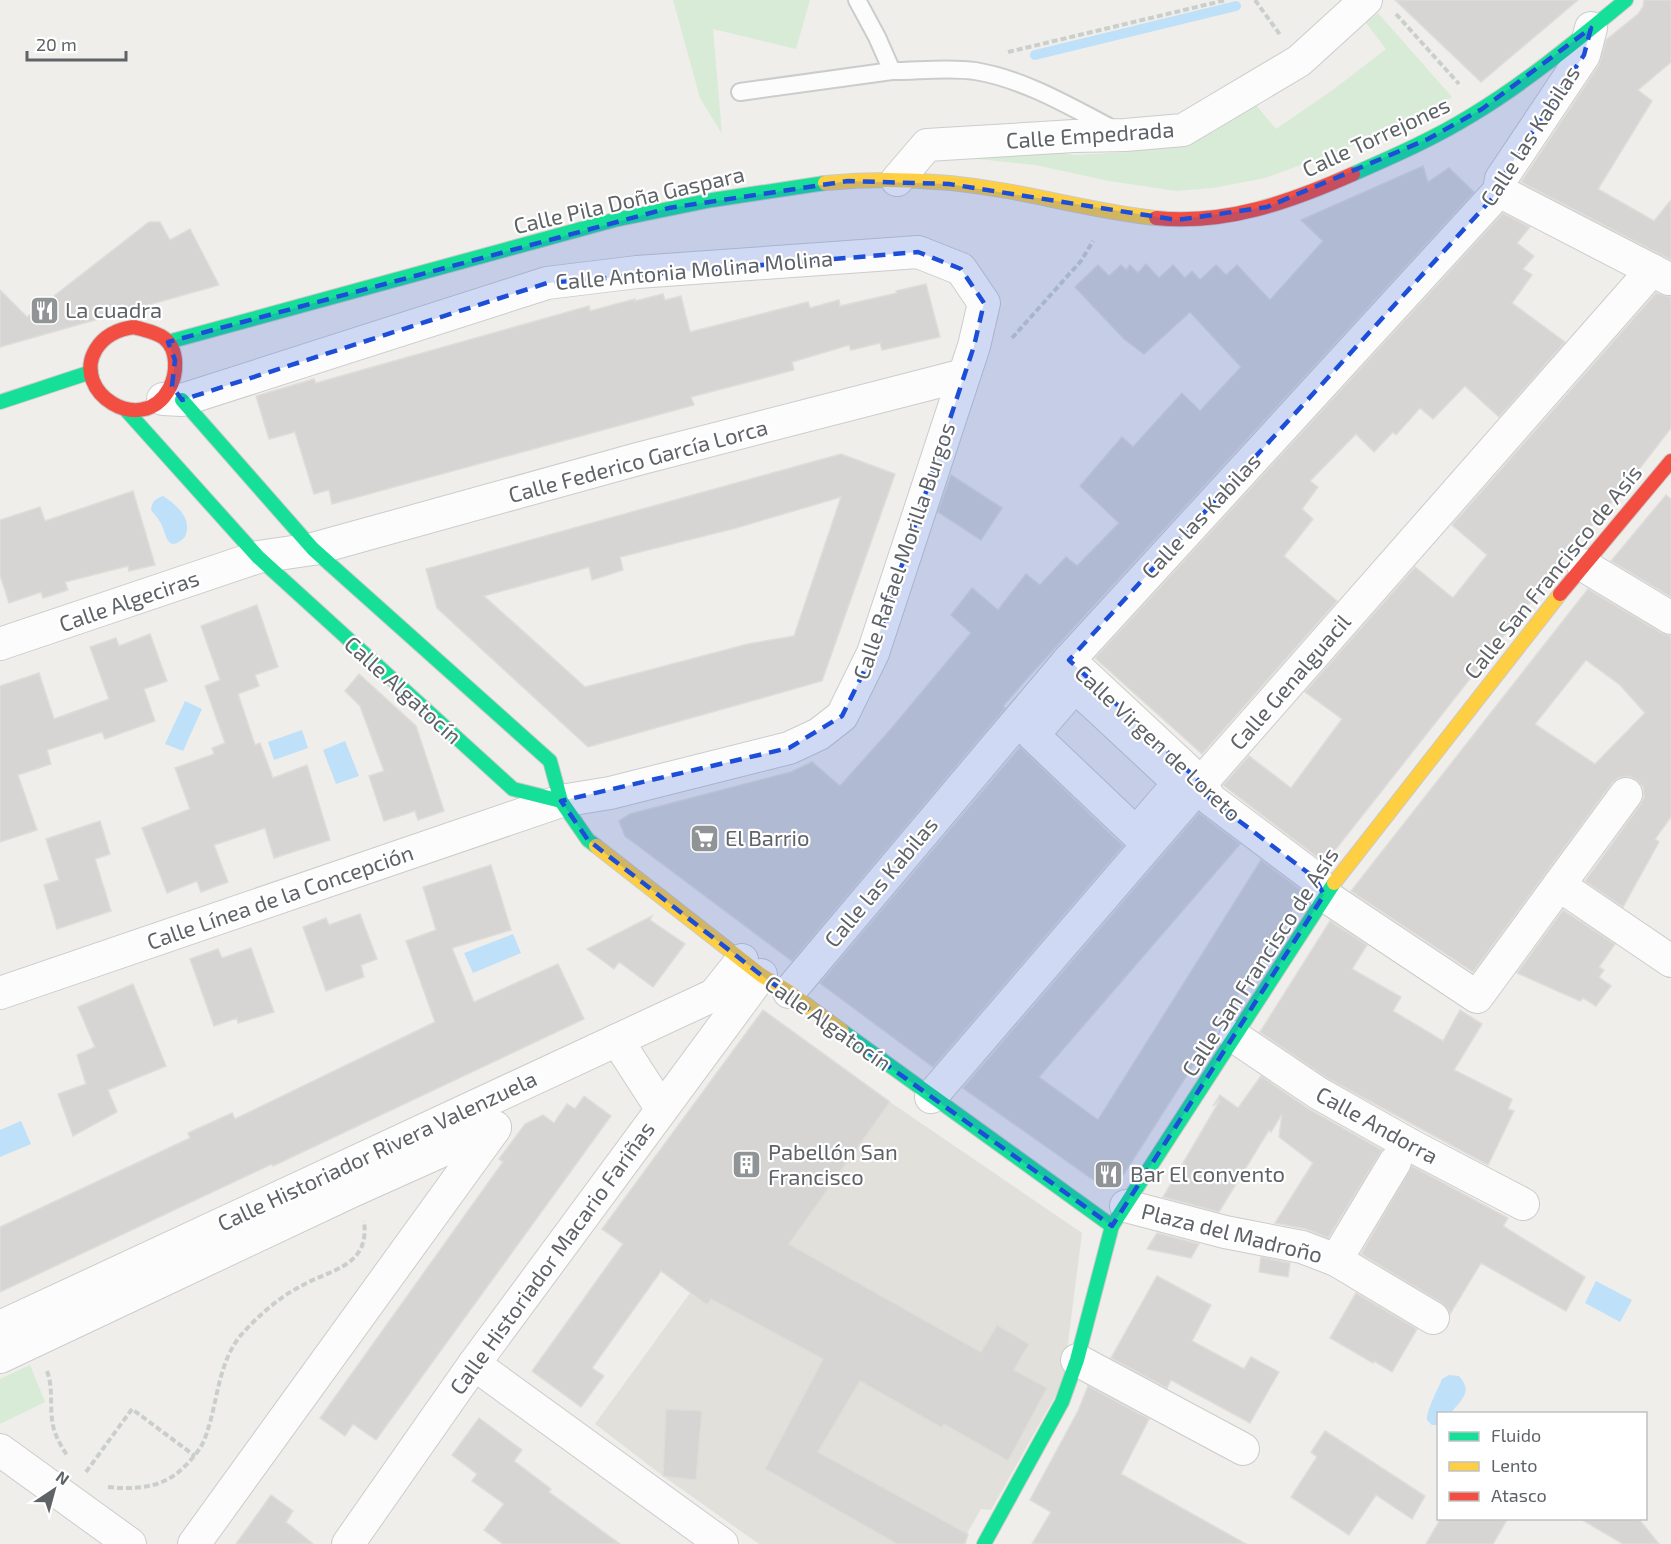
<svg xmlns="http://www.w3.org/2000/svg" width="1671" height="1544" font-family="'Exo 2',sans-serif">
	<rect width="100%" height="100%" fill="#efeeea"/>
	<path fill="#e2e0da" d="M890 1102 1082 1233 1063 1382 991 1510 981 1509 961 1544H759L663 1476 595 1424 690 1293 707 1305 731 1271 795 1234Z"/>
	<g fill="#d8ebd6">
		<path d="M673 0H810L796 49 713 29 722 134 700 98Z"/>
		<path d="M1378 13 1452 97 1418 118 1344 149 1265 178 1213 188 1176 191 1109 181 1035 165 959 157 1052 151 1074 155 1129 152 1141 143 1199 137 1216 130 1256 105 1276 129 1334 89 1386 49 1366 23Z"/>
		<path d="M30 1365 45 1402 0 1424V1379Z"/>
	</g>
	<g fill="#bfe0f9">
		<path d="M163 496C177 505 193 519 185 537 166 555 167 533 160 522 158 518 154 514 151 510 152 501 155 499 163 496Z"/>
		<path d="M185 701 202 709 183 751 165 744Z"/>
		<path d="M302 730 308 748 274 760 268 742Z"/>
		<path d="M345 741 359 776 336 784 323 750Z"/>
		<path d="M513 934 521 953 473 973 464 953Z"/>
		<path d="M21 1121 31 1144 0 1157V1130Z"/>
		<path d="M1596 1281 1632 1300 1620 1322 1585 1303Z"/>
		<path d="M1449 1375 1459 1376C1473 1392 1462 1399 1451 1413L1438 1414V1425H1432L1427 1420C1426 1411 1438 1389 1442 1379Z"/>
	</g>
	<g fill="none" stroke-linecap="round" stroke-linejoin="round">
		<path stroke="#bfe0f9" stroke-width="10" d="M1035 55 1236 6"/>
	</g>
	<g fill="#d6d5d3" stroke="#deddd9" stroke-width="1.5" fill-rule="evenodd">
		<path d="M1395 0H1578L1481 82Z"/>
		<path d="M1644 0H1671V62L1638 90 1652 101 1598 189 1654 221 1671 200V260L1521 182 1599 65 1606 40 1638 14 1643 7Z"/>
		<path d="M1423 166 1428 182 1449 168 1474 192 1032 673 1003 706 1005 708 792 961 625 836 619 821 630 814 791 772 812 762 840 786 891 729 971 633 951 615 972 588 998 610 1026 574 1040 585 1066 557 1077 566 1119 523 1080 486 1122 437 1133 447 1182 393 1200 411 1241 367 1190 312 1144 354 1124 339 1075 287 1098 265 1109 276 1121 265 1126 270 1130 265 1138 273 1146 264 1159 278 1173 265 1185 278 1192 271 1200 280 1216 265 1226 275 1237 265 1270 300 1323 241 1301 220Z"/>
		<path d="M1503 213 1530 227 1517 243 1534 256 1523 269 1532 275 1512 303 1565 342 1499 417 1465 386 1433 419 1420 408 1396 435 1393 432 1374 452 1356 434 1310 481 1318 487 1302 509 1313 519 1284 556 1337 601 1202 754 1095 658Z"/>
		<path d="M149 222H160L170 240 190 229 219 285 134 309 115 311 102 318 0 347V290L27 317Z"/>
		<path d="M926 284 940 337 882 350 880 343 851 350 849 345 792 362 794 370 691 397 694 405 332 504 329 490 314 494 295 432 269 439 256 396 314 379 316 383 589 306 590 311 635 299V301L663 294 665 300 681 296 690 332 808 302 810 308 839 300 840 306 897 293 896 291Z"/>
		<path d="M1656 293 1671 297V428L1637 472 1569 553 1325 863 1223 785 1249 756 1291 788 1342 719 1305 692 1415 567 1453 598 1487 555 1452 525Z"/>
		<path d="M841 454 895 474 822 681 588 747 437 608 426 569ZM841 497 794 636 748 644 585 687 484 596 589 567 592 580 623 570 620 557 736 528Z"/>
		<path d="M951 475 1002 508 981 540 938 512Z"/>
		<path d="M133 491 155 565 129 571 128 566 65 582 68 590 43 598 41 592 9 603 0 575V520L40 507 45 521Z"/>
		<path d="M1666 495 1671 499V597L1611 561Z"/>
		<path d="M1588 589 1662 633 1671 636V817L1655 839 1659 842 1623 907 1585 881 1640 805 1644 797 1643 787 1637 780 1629 776 1618 778 1612 783 1473 972 1351 891ZM1586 660 1620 685 1645 713 1595 764 1535 724Z"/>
		<path d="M257 605 278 667 255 675 259 686 238 694 255 745 260 743 273 778 307 765 330 840 274 858 265 828 214 845 228 882 201 892 197 881 167 893 142 828 190 809 175 768 214 754 212 748 225 743 205 686 220 680 201 626Z"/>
		<path d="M150 634 167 681 144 689 155 721 105 739 102 732 47 750 51 764 18 775 37 830 0 842V686L39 673 54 719 109 699 90 647 116 638 119 646Z"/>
		<path d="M359 674 416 726 444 811 418 820 415 811 384 821 369 776 384 771 360 706 345 691Z"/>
		<path d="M1020 747 1123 846 933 1067 820 983Z"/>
		<path d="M1199 813 1240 844 1039 1077 1098 1120 1261 860 1301 890 1303 893 1124 1174 1113 1182 1104 1183 1095 1181 963 1088Z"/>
		<path d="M100 821 110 854 95 859 111 911 57 929 44 885 59 880 46 839Z"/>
		<path d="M491 865 511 930 452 948 474 1002 558 964 584 1019 273 1166 272 1164 0 1292V1227L190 1138 188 1133 232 1113 235 1119 435 1022 406 941 436 930 423 887Z"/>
		<path d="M1563 910 1615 944 1599 967 1604 970 1599 977 1611 986 1596 1006 1583 998 1580 1001 1517 973Z"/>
		<path d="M360 914 377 959 361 965 364 977 326 991 303 927 326 918 329 925Z"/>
		<path d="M652 916 650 920 685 944 653 987 619 962 614 969 587 949Z"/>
		<path d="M1330 921 1367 945 1352 969 1401 997 1393 1011 1443 1041 1460 1010 1482 1024 1454 1070 1512 1099 1508 1109 1514 1111 1488 1165 1327 1078 1260 1032Z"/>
		<path d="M251 948 274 1012 238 1023 237 1018 214 1026 190 959 218 949 222 958Z"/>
		<path d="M133 984 166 1066 108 1090 117 1112 73 1136 58 1094 86 1084 77 1055 95 1047 78 1007Z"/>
		<path d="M763 1010 890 1102 789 1244 981 1352 997 1325 1029 1344 1014 1370 1047 1388 1008 1461 944 1424 942 1428 860 1381 818 1452 968 1534 965 1544H897L765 1469 823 1359 711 1299 707 1305 661 1271 592 1368 604 1376 581 1407 532 1371 623 1244 602 1229Z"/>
		<path d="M1261 1076 1309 1109 1382 1150 1328 1238 1306 1229 1275 1223 1313 1163 1279 1137 1282 1114 1271 1132 1269 1130 1219 1212 1163 1197 1220 1100 1213 1106 1220 1095 1238 1108Z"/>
		<path d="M584 1096 611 1116 376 1440 353 1424 345 1436 320 1418 503 1162 499 1159 525 1124 543 1115 554 1123 567 1104 575 1109Z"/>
		<path d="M1412 1166 1508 1218 1503 1226 1585 1277 1566 1311 1481 1263 1450 1314 1448 1309 1442 1303 1361 1254Z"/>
		<path d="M1157 1233 1199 1244 1191 1258 1147 1249Z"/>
		<path d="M1261 1257 1290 1263 1288 1277 1259 1272Z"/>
		<path d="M1157 1276 1211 1305 1192 1341 1244 1369 1251 1357 1279 1372 1250 1423 1171 1380 1167 1388 1111 1358Z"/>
		<path d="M1356 1293 1417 1329 1392 1372 1374 1361 1373 1363 1330 1338Z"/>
		<path d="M1088 1386 1149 1419 1121 1474 1246 1544H1032L1051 1512 1030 1500 1078 1411Z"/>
		<path d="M666 1409 702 1411 696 1480 663 1476Z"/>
		<path d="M479 1418 522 1450 514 1461 551 1489 549 1492 620 1544H503L484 1530 504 1504 472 1481 477 1474 452 1455Z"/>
		<path d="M1325 1431 1425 1496 1412 1519 1376 1495 1349 1535 1291 1497 1317 1457 1311 1452Z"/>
		<path d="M271 1495 293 1511 286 1522 313 1544H236Z"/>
		<path d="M1441 1518H1508L1493 1544H1426Z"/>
		<path d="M1579 1518H1638L1659 1544H1623Z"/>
	</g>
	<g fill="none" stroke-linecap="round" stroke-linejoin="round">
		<defs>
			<g id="lane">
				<path d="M857 0 877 37 892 71C918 71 950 67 975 71 1024 79 1071 107 1115 130"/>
				<path d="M740 92 892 71"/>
			</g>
			<g id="street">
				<path d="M897 180 927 145 1074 136 1125 135 1183 130 1299 61 1366 0"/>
				<path d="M1499 191 1669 279"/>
				<path d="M1583 565 1671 618"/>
				<path d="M0 644 258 557 313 549 638 459 964 375"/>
				<path d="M1069 660 1201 783 1210 799 1315 878 1324 895 1477 997 1559 885 1671 961"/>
				<path d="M1075 686 1179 783 1136 833 1033 735Z"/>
				<path d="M1559 885 1626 794"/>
				<path d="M789 992 1069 660 1499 191 1501 179 1584 55 1591 28"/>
				<path d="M0 993 561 801 610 793 789 748 819 734 842 716 873 653 974 346 984 303 961 269 918 252 637 272 547 283 182 400 163 399"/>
				<path d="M1235 1037 1318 1093 1412 1146 1523 1204"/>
				<path d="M617 1040 661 1108"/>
				<path d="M931 1097 1201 783 1652 270"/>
				<path d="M1126 1206 1225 1232 1302 1247 1336 1260 1433 1318"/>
				<path d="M1336 1260 1395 1162"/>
				<path d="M0 1327 714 995 742 960"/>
				<path d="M0 1357 352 1191 495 1127"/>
				<path d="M1077 1360 1243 1449"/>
				<path d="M474 1364 722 1544"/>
				<path d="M0 1450 130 1544"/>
				<path d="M194 1544 495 1128"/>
				<path d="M348 1544 474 1364 761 975"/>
			</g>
			<g id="fast">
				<path d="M1353 174C1394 156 1435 138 1472 115 1527 82 1577 40 1626 0"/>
				<path d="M168 342 614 220 712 200 825 183"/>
				<path d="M182 400 313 549 550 761 561 801 588 840 596 846"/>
				<path d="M0 402 91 372"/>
				<path d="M126 410 258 557 513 789 561 801"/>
				<path d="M842 1031 1112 1226"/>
				<path d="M984 1544 1062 1402 1077 1360 1112 1226 1334 883"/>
			</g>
			<g id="slow">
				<path d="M825 183C886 177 947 180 1007 191 1057 200 1106 213 1156 218"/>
				<path d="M596 846 761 975 789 992 842 1031"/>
				<path d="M1334 883 1560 594"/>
			</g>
			<g id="jam">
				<path d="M1156 218C1226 225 1290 202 1353 174"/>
				<path d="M134 327C144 330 156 332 164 338 179 350 177 375 169 389 142 438 70 392 96 349 105 335 118 329 134 327Z"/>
				<path d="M1560 594 1671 461"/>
			</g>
		</defs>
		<use href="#lane" stroke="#cbcccc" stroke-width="20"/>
		<use href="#street" stroke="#cbcccc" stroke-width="34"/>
		<use href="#fast" stroke="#cacacb" stroke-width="16"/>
		<use href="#slow" stroke="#cacacb" stroke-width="16"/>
		<use href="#jam" stroke="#cacacb" stroke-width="16"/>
		<g stroke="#cacfcc" stroke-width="4" stroke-dasharray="6 3" stroke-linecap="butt">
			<path d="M1255 0 1281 36"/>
			<path d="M1396 14 1459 84"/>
			<path d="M1008 52 1226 0"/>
			<path d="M1012 338 1081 261 1093 241"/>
			<path d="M47 1371C53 1387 50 1403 52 1419 53 1432 60 1445 67 1455"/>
			<path d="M86 1472 132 1409 195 1456"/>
			<path d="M108 1487C135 1490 164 1488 184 1467 193 1458 201 1449 205 1438 218 1404 217 1364 241 1335 258 1316 278 1298 301 1286 331 1269 370 1267 364 1221"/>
		</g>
		<use href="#lane" stroke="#fdfcfc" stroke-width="16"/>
		<use href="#street" stroke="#fdfcfc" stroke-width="32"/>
		<use href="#fast" stroke="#16e098" stroke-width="14"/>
		<use href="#slow" stroke="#ffcf43" stroke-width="14"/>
		<use href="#jam" stroke="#f24e42" stroke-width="14"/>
	</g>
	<path fill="#1d4ed8" fill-opacity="0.2" stroke="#1d4ed8" stroke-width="4.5" stroke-dasharray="12 8" stroke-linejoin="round" d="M1591 28 1584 55 1501 179 1499 191 1069 660 1201 783 1210 799 1315 878 1324 895 1112 1226 761 975 588 840 561 801 789 748 842 716 873 653 974 346 984 303 961 269 918 252 547 283 182 400 172 386 175 360 168 342 669 208 848 181 949 184 1177 220 1267 207 1428 139 1482 109Z"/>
	<defs>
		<symbol id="restaurant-square" viewBox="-11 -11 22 22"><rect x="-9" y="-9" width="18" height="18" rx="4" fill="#919496" stroke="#fff"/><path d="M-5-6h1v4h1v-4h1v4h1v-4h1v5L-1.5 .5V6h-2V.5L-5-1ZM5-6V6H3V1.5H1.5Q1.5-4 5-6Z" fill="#fff"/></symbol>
		<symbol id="supermarket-square" viewBox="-11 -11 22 22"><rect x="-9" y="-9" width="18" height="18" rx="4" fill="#919496" stroke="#fff"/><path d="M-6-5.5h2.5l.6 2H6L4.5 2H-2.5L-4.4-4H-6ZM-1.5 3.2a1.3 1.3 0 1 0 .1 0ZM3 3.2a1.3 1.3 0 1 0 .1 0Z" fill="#fff"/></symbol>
		<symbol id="building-square" viewBox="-11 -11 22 22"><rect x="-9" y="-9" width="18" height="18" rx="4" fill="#919496" stroke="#fff"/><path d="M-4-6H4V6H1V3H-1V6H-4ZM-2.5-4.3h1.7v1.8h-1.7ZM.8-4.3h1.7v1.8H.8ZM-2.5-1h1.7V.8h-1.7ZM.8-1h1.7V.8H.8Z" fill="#fff"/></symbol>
	</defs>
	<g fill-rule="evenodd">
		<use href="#restaurant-square" x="28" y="294" width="33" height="33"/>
		<use href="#supermarket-square" x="688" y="822" width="33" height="33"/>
		<use href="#building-square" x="730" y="1148" width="33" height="33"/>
		<use href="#restaurant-square" x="1092" y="1158" width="33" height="33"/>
	</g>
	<g text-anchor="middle" stroke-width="4.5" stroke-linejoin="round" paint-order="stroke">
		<g font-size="22" fill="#5f6368" stroke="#fff">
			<text transform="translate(1090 135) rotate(-4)" y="8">Calle Empedrada</text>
			<text transform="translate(1530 136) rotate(-57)" y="8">Calle las Kabilas</text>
			<text transform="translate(1376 137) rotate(-25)" y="8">Calle Torrejones</text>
			<text transform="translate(629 200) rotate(-13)" y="8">Calle Pila Doña Gaspara</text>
			<text transform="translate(694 270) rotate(-5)" y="8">Calle Antonia Molina Molina</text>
			<text transform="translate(638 461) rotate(-15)" y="8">Calle Federico García Lorca</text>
			<text transform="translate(1201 516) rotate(-47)" y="8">Calle las Kabilas</text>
			<text transform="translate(904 551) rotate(-71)" y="8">Calle Rafael Morilla Burgos</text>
			<text transform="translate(1553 572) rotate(-51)" y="8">Calle San Francisco de Asís</text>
			<text transform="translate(129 601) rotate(-19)" y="8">Calle Algeciras</text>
			<text transform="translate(1290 682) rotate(-49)" y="8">Calle Genalguacil</text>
			<text transform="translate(403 690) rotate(42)" y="8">Calle Algatocín</text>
			<text transform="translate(1158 743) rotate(43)" y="8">Calle Virgen de Loreto</text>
			<text transform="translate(881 882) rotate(-50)" y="8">Calle las Kabilas</text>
			<text transform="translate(280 897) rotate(-19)" y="8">Calle Línea de la Concepción</text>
			<text transform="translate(1260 962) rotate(-57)" y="8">Calle San Francisco de Asís</text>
			<text transform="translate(828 1023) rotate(35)" y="8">Calle Algatocín</text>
			<text transform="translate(1377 1125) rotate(29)" y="8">Calle Andorra</text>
			<text transform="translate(377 1151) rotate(-25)" y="8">Calle Historiador Rivera Valenzuela</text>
			<text transform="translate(1232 1233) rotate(14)" y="8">Plaza del Madroño</text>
			<text transform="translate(552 1258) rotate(-54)" y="8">Calle Historiador Macario Fariñas</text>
		</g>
		<g font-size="22" fill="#5f6368" stroke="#fff" text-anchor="start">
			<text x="65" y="318">La cuadra</text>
			<text x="725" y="846">El Barrio</text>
			<text x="768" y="1160">Pabellón San<tspan x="768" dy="25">Francisco</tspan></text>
			<text x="1130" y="1182">Bar El convento</text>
		</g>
	</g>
	<rect x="1437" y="1412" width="210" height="108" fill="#ffffff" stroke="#bfc1c3" stroke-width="1.5"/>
	<rect x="1449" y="1432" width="30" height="9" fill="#16e098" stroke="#bfc1c3" stroke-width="1.5"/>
	<text x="1491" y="1442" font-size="18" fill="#5f6368">Fluido</text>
	<rect x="1449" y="1462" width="30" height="9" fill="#ffcf43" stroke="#bfc1c3" stroke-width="1.5"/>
	<text x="1491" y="1472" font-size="18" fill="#5f6368">Lento</text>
	<rect x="1449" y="1492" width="30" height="9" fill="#f24e42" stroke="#bfc1c3" stroke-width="1.5"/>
	<text x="1491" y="1502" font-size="18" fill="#5f6368">Atasco</text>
	<g transform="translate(54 1490) rotate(36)" stroke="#ffffff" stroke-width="4.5" paint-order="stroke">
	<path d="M0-4.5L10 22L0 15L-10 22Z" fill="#5f6368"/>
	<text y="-9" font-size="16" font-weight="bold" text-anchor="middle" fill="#5f6368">N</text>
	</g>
	<path d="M27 51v9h99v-9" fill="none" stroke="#5f6368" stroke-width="3"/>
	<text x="36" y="51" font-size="18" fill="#5f6368" stroke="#ffffff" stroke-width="4.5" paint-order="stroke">20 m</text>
</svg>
